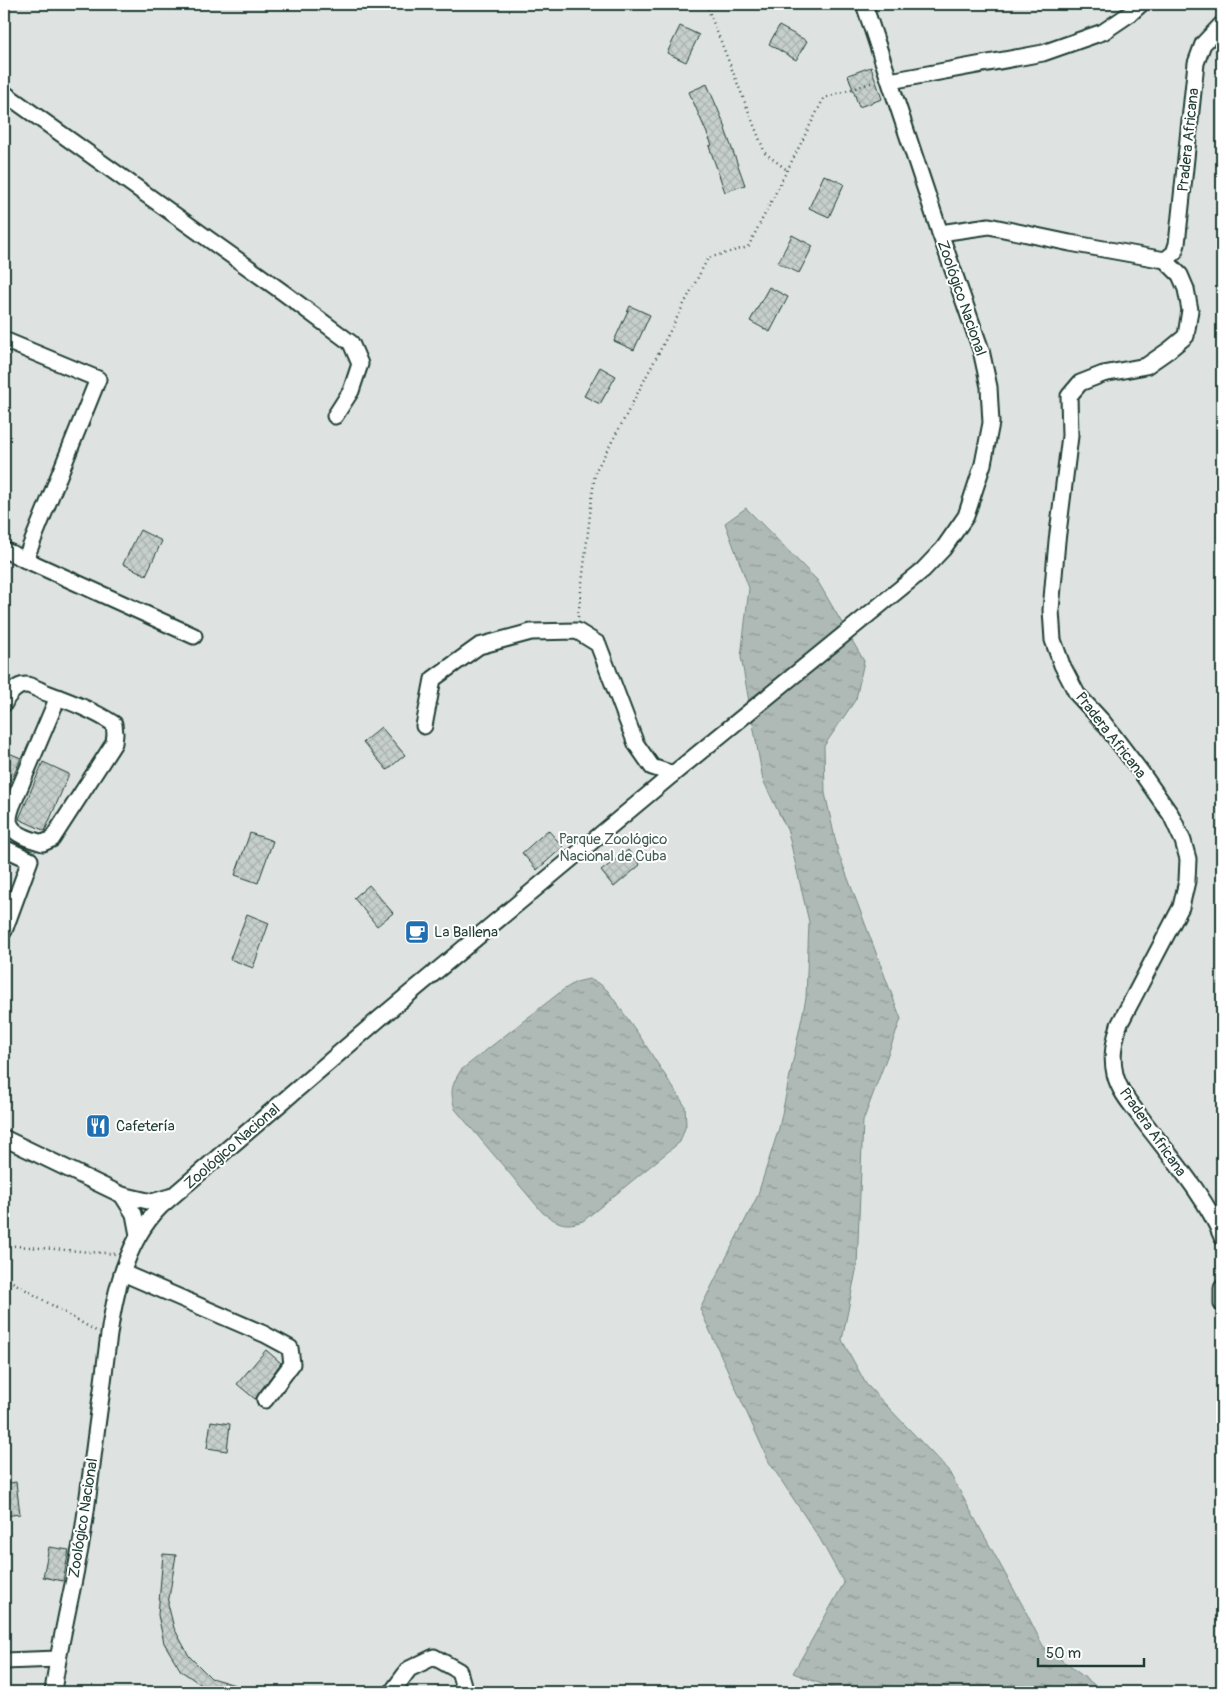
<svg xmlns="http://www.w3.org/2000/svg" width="1226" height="1696" font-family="Pangolin,sans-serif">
	<defs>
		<pattern id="water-ripples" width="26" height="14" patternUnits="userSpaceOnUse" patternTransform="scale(1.25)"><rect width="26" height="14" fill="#afbab7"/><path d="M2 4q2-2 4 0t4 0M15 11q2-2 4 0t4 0" fill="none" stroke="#8e9896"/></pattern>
		<pattern id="building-cross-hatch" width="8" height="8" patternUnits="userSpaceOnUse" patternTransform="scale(1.25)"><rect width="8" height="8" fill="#c7cfcc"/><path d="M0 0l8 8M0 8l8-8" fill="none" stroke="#aab3b0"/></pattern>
	</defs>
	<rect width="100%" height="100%" fill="#fff"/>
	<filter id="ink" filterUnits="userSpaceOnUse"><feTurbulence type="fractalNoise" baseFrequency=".02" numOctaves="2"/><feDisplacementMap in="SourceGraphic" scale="10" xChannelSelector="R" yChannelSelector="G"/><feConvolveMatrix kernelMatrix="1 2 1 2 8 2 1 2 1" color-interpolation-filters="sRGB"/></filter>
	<g filter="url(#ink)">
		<rect fill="#dee3e2" stroke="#7e908b" x="4" y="4" width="1218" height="1688"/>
		<g fill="url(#water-ripples)" stroke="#758883">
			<path d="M746 508 817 580 864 661 856 699 824 746 825 793 838 852 901 1019 863 1121 857 1266 842 1340 866 1384 948 1470 1024 1608 1043 1646 1104 1692H842L793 1673 844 1583 820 1539 769 1462 700 1309 757 1197 779 1128 806 998 809 922 788 832 763 780 741 657 749 588 725 523Z"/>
			<path d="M589 979 600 984 608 991 639 1035 685 1106 686 1125 680 1142 583 1221C565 1227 559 1224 543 1213L455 1109C450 1091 451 1086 461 1070L563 990 576 982Z"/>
		</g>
		<g fill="url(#building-cross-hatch)" stroke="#1f3d34">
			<path d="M680 26 699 35 686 62 667 53Z"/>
			<path d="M779 26 807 41 796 60 769 44Z"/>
			<path d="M871 67 882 99 859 107 848 75Z"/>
			<path d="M707 84 726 128 725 129 745 185 725 192 709 146 712 145 689 92Z"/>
			<path d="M824 175 844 184 829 217 809 208Z"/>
			<path d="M792 235 813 246 799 273 778 263Z"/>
			<path d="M769 287 788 297 770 332 750 321Z"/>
			<path d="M630 306 650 315 634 350 614 341Z"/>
			<path d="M600 367 616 376 600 404 584 396Z"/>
			<path d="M140 530 162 541 146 575 123 564Z"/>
			<path d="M381 727 405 755 387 770 363 742Z"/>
			<path d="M4 751 21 758 4 799Z"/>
			<path d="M43 762 69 774 45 831 19 819Z"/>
			<path d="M548 830 563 847 537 870 522 853Z"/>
			<path d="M250 833 273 841 258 883 235 875Z"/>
			<path d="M628 850 640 865 614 887 601 871Z"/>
			<path d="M369 885 393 913 377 926 354 898Z"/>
			<path d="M247 914 269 923 253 968 230 959Z"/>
			<path d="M266 1350 281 1363 255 1399 237 1384Z"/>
			<path d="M211 1421 230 1424 227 1451 207 1448Z"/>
			<path d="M16 1482 20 1514 4 1516V1484Z"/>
			<path d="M49 1547 69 1550 63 1581 43 1577Z"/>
			<path d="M163 1554 176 1555 168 1604 174 1628 189 1656 211 1678 249 1689 248 1692H212L181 1671 164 1643 158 1615Z"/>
		</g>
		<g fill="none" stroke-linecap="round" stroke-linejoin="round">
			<defs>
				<g id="minor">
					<path d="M890 81 1043 53 1103 32 1131 13 1141 4"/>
					<path d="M4 93 284 293 351 343 360 364 351 391 335 416"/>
					<path d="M940 233 989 226 1070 243 1165 260 1180 275 1186 289 1190 310 1186 336 1169 350 1146 366 1103 374 1080 383 1069 396 1070 436 1057 541 1051 610 1053 640 1062 665 1077 694 1103 722 1141 772 1171 815 1183 841 1188 859 1187 881 1181 907 1119 1025C1114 1042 1111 1057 1115 1074 1119 1092 1134 1108 1145 1123 1170 1156 1207 1198 1222 1237"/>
					<path d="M1165 260 1174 253 1177 244 1196 63 1203 44 1222 24"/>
					<path d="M4 340 98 379 25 560"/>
					<path d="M4 550 194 636"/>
					<path d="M4 704C7 696 16 685 26 685 31 685 39 690 44 692 68 701 93 710 114 724L115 734 114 743 52 839 43 843C33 840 16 836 11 826 7 820 10 812 12 806L58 697"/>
					<path d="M424 726 433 679 479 646 531 632 577 631 598 644 636 744 652 767 673 774"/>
					<path d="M4 848 30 860 4 931"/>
					<path d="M4 1138 122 1195 134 1214 138 1235"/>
					<path d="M122 1195 152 1202 169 1197"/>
					<path d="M123 1273 264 1334 290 1348 292 1364 265 1400"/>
					<path d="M1222 1288V1304"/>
					<path d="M4 1661 58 1659"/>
					<path d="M53 1692C60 1638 74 1586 83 1532 90 1485 95 1437 102 1390 110 1328 114 1253 161 1206L379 1019 673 774 923 570 943 549 966 516 983 464 991 423 989 387 981 350 940 233 864 4"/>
					<path d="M392 1692 409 1669 434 1657 459 1671 465 1692"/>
				</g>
			</defs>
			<use href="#minor" stroke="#1f3d34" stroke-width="19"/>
			<g stroke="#1f3d34" stroke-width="2.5" stroke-dasharray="1 4" stroke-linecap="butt">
				<path d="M706 4 765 153 787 170"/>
				<path d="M578 617 595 472 620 427 708 258 748 247 824 98 874 82"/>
				<path d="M4 1245 116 1254"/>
				<path d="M4 1277 96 1331"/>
			</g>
			<use href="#minor" stroke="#fff" stroke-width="15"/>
		</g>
	</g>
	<defs>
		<symbol id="cafe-square" viewBox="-11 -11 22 22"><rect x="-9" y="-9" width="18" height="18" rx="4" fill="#1f6fb2" stroke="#fff"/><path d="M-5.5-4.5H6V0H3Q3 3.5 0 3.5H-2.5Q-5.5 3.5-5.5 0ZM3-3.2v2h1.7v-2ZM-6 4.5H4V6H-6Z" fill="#fff"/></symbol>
		<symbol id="restaurant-square" viewBox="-11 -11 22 22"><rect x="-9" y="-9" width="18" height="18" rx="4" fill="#1f6fb2" stroke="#fff"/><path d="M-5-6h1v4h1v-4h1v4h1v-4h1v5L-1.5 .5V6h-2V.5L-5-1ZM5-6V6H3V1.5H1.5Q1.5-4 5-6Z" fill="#fff"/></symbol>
	</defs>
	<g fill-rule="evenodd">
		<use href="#cafe-square" x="403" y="918" width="28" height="28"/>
		<use href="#restaurant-square" x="84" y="1112" width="28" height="28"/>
	</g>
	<g text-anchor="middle" stroke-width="4" stroke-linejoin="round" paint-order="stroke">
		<g font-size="15" fill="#1f3d34" stroke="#fff">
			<text transform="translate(1188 140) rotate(-84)" y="5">Pradera Africana</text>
			<text transform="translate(962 298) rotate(71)" y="5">Zoológico Nacional</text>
			<text transform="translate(1111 735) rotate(52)" y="5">Pradera Africana</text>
			<text transform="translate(1153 1132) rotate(55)" y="5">Pradera Africana</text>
			<text transform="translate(232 1146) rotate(-41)" y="5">Zoológico Nacional</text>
			<text transform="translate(83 1518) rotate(-81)" y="5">Zoológico Nacional</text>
		</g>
		<g font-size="15" fill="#455e57" stroke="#fff">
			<text x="613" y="844">Parque Zoológico<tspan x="613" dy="17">Nacional de Cuba</tspan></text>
		</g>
		<g font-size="15" fill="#1f3d34" stroke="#fff" text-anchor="start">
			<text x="434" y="937">La Ballena</text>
			<text x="116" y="1131">Cafetería</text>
		</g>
	</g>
	<rect width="1226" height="1696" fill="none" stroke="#fff" stroke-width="20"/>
	<rect x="10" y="10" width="1206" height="1676" fill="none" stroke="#1f3d34" stroke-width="2" filter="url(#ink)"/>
	<path d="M1038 1658v8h106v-8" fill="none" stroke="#1f3d34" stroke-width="2.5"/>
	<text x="1046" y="1658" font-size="15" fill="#1f3d34" stroke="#ffffff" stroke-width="4" paint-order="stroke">50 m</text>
</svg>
